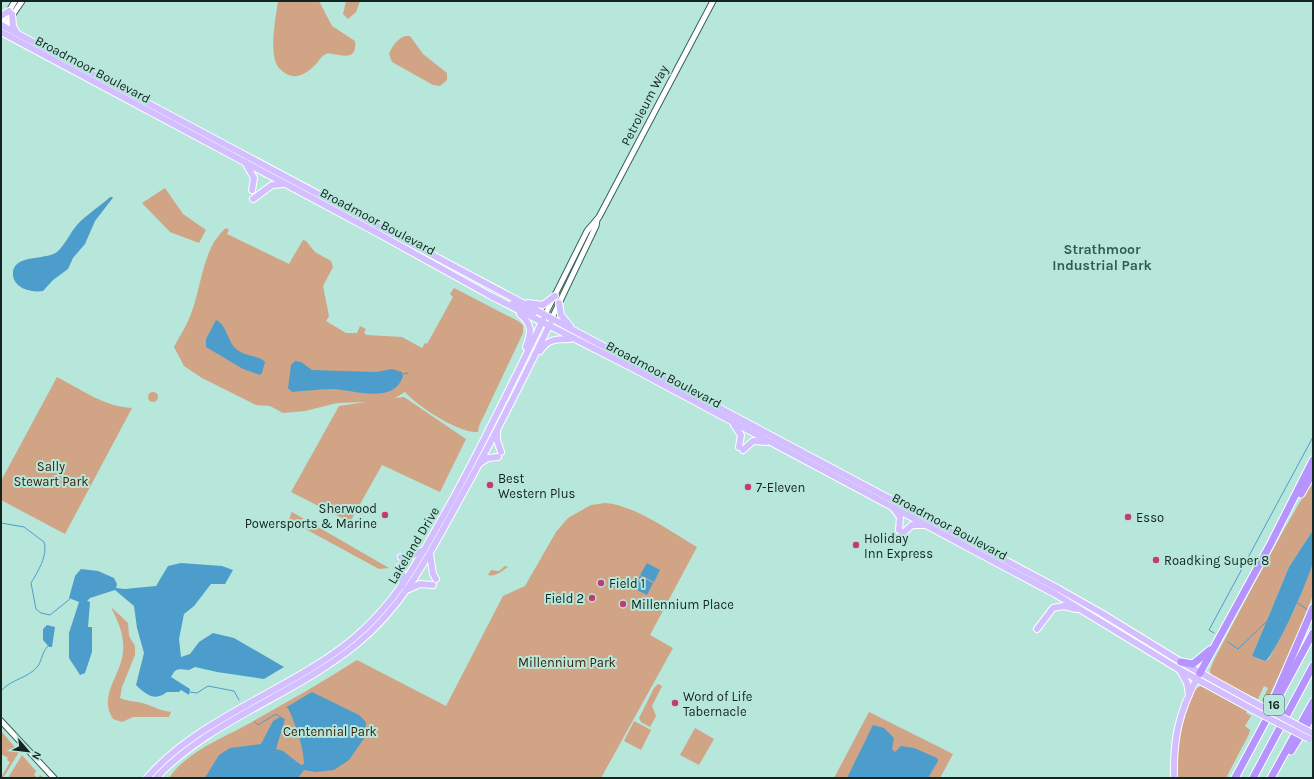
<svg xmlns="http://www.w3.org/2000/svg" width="1314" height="779" font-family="Karla,sans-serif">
	<rect width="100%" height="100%" fill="#b7e6da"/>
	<g fill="#d0a484">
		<path d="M278 1H319L332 26 355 41C358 66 333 51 326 54 321 56 319 61 315 65 304 76 293 81 281 70 267 59 276 17 278 1Z"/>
		<path d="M346 1H360L356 12 348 19 343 14Z"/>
		<path d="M406 36H410L423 54 447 73V80L440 86 433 85 392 62 389 54C391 47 399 37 406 36Z"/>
		<path d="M165 188 183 214 206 230 199 243 170 232 142 203Z"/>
		<path d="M226 228 229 230 227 234 289 264 303 240 306 241 315 252 331 261 333 267 323 286 329 316 326 321 346 333H357L360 326 366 329 364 333 367 335 402 337 422 348 425 343 427 344 453 297 450 294 454 288 518 321 523 325V333L479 426 478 432C460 434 417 406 405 392L395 398 404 397 466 439 440 492 382 465 350 522 291 492 339 406 366 402 337 403 305 411 283 413 270 406 256 405 202 378 184 366 174 347C180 335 188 324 192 311 202 284 203 247 226 228Z"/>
		<path d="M57 377C80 389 105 407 132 408L65 534 1 500V481Z"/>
		<circle cx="153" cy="397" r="5"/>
		<path d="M1313 480V530L1289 567 1252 656 1265 661 1269 659 1296 606 1313 562V595L1296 638 1266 703 1262 701 1268 688 1264 686 1258 699 1213 678 1211 676 1210 670 1214 660C1246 599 1278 538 1313 480Z"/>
		<path d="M605 503C635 505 671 532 697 547L650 635 673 648 601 778H169C188 750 224 738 252 722 287 702 323 682 357 660L446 706 503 596 525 586 556 532 568 518 591 505Z"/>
		<path d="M292 511V512L389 568 379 569 289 520Z"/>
		<path d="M505 566 508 567C502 571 495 577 488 575L491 570 499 571Z"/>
		<path d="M111 607 128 623 129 636 135 646V655L122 687 120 698C127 701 131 701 138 702 150 704 159 711 171 712L169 717H133L122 722 113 719C98 695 121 676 123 652 125 635 118 622 111 607Z"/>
		<path d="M658 684 662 686 652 706 656 716 650 727 641 722 639 718 654 688Z"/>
		<path d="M1201 686 1247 711 1246 713 1251 716 1245 726 1250 730 1249 734 1226 778H1177C1175 759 1179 693 1201 686Z"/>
		<path d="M869 712 953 754 940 778H834Z"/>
		<path d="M634 721 651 730 641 750 624 741Z"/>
		<path d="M695 728 714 739 699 765 680 755Z"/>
		<path d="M1 731 19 752 3 778H1L10 762 7 760 8 758 1 754Z"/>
		<path d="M22 755 36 771 34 775 38 778 40 775 44 778H8Z"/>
	</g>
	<g fill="#4d9dcc">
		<path d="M110 197H113L112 199 95 221 85 244 73 258 68 269 53 280 43 291C36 292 29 291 22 288 18 285 14 282 13 276 11 253 45 261 57 252 65 245 70 233 77 225 86 215 99 207 110 197Z"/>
		<path d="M216 320C226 324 228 341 235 348 244 357 259 355 265 362L262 373 260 375 243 369 206 347V339Z"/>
		<path d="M295 361 301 362 312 370 376 372 392 369 402 372 403 376C394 405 354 390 333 389 319 389 306 391 292 392L288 388 291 365Z"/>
		<path d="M1313 530C1313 540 1314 551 1313 561 1311 575 1275 656 1265 661L1252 656 1289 567Z"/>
		<path d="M181 563 222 566 233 570 225 584H211L194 606 184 614 179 639 181 657 190 654 199 642 213 633 234 638 284 667 264 679 217 672 195 667 189 670C179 669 176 667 171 677L190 689 189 695 181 690 179 692H167C155 702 145 694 136 685L144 653 137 628 134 606 115 590 90 598 87 601 90 602 88 627H92V652L85 673 80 675 69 658V633L79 602 69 598 75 576 81 569 98 571 114 578 117 584 116 588 125 589 156 586 168 566Z"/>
		<path d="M647 563 660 570 654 582 640 575Z"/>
		<path d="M640 576 653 583 647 595 633 588Z"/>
		<path d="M47 625 55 627 52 647H49L43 640V629Z"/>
		<path d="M312 692 359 715 366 722 365 737 349 760 334 770 315 772 304 770 298 778H205L219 755 230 748 261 744 273 721 280 717 285 719 276 749 283 751 301 765 304 764C304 748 295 723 288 708H285Z"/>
		<path d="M873 725 884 728 894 738 892 749 895 752 901 746 914 748 937 758 938 761 928 778H847Z"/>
	</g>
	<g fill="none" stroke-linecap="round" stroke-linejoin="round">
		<g stroke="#4d9dcc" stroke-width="1">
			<path d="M403 374 408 373"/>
			<path d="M1 523 24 527 44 542C48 556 38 571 31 583L36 609 41 613 50 615 70 599"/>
			<path d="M1296 602 1308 610"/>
			<path d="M1214 633 1209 630 1313 437"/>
			<path d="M1228 642 1238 649 1266 622"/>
			<path d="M1 691C11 679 29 678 38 666 42 660 42 652 48 646"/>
			<path d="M190 692 197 693 208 686 234 691 239 700"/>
			<path d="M254 721 258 725 276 714 282 718"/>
		</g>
		<defs>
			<g id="minor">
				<path d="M1 24 15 1"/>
				<path d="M1 32 22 1"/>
				<path d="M545 315 587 231 599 217 713 1"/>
				<path d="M552 318 596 226 597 220"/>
				<path d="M1 721 54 778"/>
			</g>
			<g id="major">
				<path d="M12 14 13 26 17 33"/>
				<path d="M1 16 9 11"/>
				<path d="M1 25 1059 589 1103 614 1181 662 1257 704"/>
				<path d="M1 32 379 234 491 296 634 369 1055 594 1180 670 1253 710"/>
				<path d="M245 162 254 178 252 190"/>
				<path d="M253 199 272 185 284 184"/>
				<path d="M513 303 534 313"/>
				<path d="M528 303 543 305 555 296"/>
				<path d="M559 303 561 315 570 326"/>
				<path d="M520 314C532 325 532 331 526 347"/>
				<path d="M540 351C548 339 556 339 570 339"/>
				<path d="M734 425 741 435 739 447"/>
				<path d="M497 432V440L501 452"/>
				<path d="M743 450 753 441 766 442"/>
				<path d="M480 463 488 458 498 457"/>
				<path d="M894 509 900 517 899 530"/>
				<path d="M902 534 912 525H923"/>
				<path d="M430 554 433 574 436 579"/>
				<path d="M401 557H409L424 550"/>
				<path d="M400 566 403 577 402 586"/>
				<path d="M409 589 420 584 433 585"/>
				<path d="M1037 629 1053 608 1064 606 1076 609"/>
				<path d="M1180 670 1187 683 1189 694"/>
				<path d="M147 778C199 717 292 690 354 638 400 599 421 555 450 504 483 444 513 382 543 320"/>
				<path d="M156 778C209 721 296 694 357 644 406 604 432 549 462 495 493 439 522 382 550 324"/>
				<path d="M1174 778C1173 738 1179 712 1198 676"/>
			</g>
			<g id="highway">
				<path d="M1301 494 1313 473"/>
				<path d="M1181 662 1193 664 1210 650"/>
				<path d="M1200 673 1270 545 1313 460"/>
				<path d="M1275 696 1313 608"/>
				<path d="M1291 751 1313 715"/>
				<path d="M1235 778 1313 633"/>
				<path d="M1253 778 1313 666"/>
				<path d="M1271 778 1313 702"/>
			</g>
		</defs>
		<use href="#minor" stroke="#366157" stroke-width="7"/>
		<use href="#major" stroke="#fff" stroke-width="8"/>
		<use href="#highway" stroke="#fff" stroke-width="9"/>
		<use href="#minor" stroke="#fff" stroke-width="5"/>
		<use href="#major" stroke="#d3bfff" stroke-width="6"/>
		<use href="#highway" stroke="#b694ff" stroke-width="7"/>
		<defs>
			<g id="major-bridge">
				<path d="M1257 704 1312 733"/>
				<path d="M1253 710 1309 739"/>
			</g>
		</defs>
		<use href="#major-bridge" stroke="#fff" stroke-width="8" stroke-linecap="butt"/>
		<use href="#major-bridge" stroke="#d3bfff" stroke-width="6"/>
	</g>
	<g fill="#c33a77" stroke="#b7e6da" stroke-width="1.5">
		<circle cx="490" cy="485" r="4"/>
		<circle cx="748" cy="487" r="4"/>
		<circle cx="385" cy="515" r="4"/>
		<circle cx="1128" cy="517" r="4"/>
		<circle cx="856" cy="545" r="4"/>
		<circle cx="1156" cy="560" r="4"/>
		<circle cx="601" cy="583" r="4"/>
		<circle cx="592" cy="598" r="4"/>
		<circle cx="623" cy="604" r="4"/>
		<circle cx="675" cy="703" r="4"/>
	</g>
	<g text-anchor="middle" stroke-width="4" stroke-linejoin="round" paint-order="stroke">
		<rect fill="#b7e6da" stroke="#445f58" stroke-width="1" x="1264" y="695" width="20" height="20" rx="3"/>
		<g font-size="12" font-weight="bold" fill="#132520">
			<text x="1274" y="709">16</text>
		</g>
		<g font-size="13" fill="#132520" stroke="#b7e6da">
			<text transform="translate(93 69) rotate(28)" y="5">Broadmoor Boulevard</text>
			<text transform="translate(644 105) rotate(-63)" y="5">Petroleum Way</text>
			<text transform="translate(378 221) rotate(28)" y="5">Broadmoor Boulevard</text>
			<text transform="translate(664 374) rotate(28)" y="5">Broadmoor Boulevard</text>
			<text transform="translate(950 526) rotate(28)" y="5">Broadmoor Boulevard</text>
			<text transform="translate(413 545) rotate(-59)" y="5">Lakeland Drive</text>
		</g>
		<g font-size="13" fill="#3d220b" stroke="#b7e6da">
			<text x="51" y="471">Sally<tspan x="51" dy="15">Stewart Park</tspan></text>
			<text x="567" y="667">Millennium Park</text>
			<text x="330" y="736">Centennial Park</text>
		</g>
		<g font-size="13" fill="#132520" stroke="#b7e6da" text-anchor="start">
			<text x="498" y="483">Best<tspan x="498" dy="15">Western Plus</tspan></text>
			<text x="756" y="492">7-Eleven</text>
			<text x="377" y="513" text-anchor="end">Sherwood<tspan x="377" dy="15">Powersports &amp; Marine</tspan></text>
			<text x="1136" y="522">Esso</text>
			<text x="864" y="543">Holiday<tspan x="864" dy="15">Inn Express</tspan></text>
			<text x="1164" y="565">Roadking Super 8</text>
			<text x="609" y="588">Field 1</text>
			<text x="584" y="603" text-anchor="end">Field 2</text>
			<text x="631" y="609">Millennium Place</text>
			<text x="683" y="701">Word of Life<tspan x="683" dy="15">Tabernacle</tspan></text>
		</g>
		<g font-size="14" font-weight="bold" fill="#315c52" stroke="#b7e6da">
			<text x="1102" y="254">Strathmoor<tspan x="1102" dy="16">Industrial Park</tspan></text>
		</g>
	</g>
	<rect width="1314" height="779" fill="none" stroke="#132520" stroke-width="4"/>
	<g transform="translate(28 751) rotate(118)" stroke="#b7e6da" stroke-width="3" paint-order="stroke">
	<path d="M0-3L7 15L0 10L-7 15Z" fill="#132520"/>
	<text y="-6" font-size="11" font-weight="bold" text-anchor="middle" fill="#132520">N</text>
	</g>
</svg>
